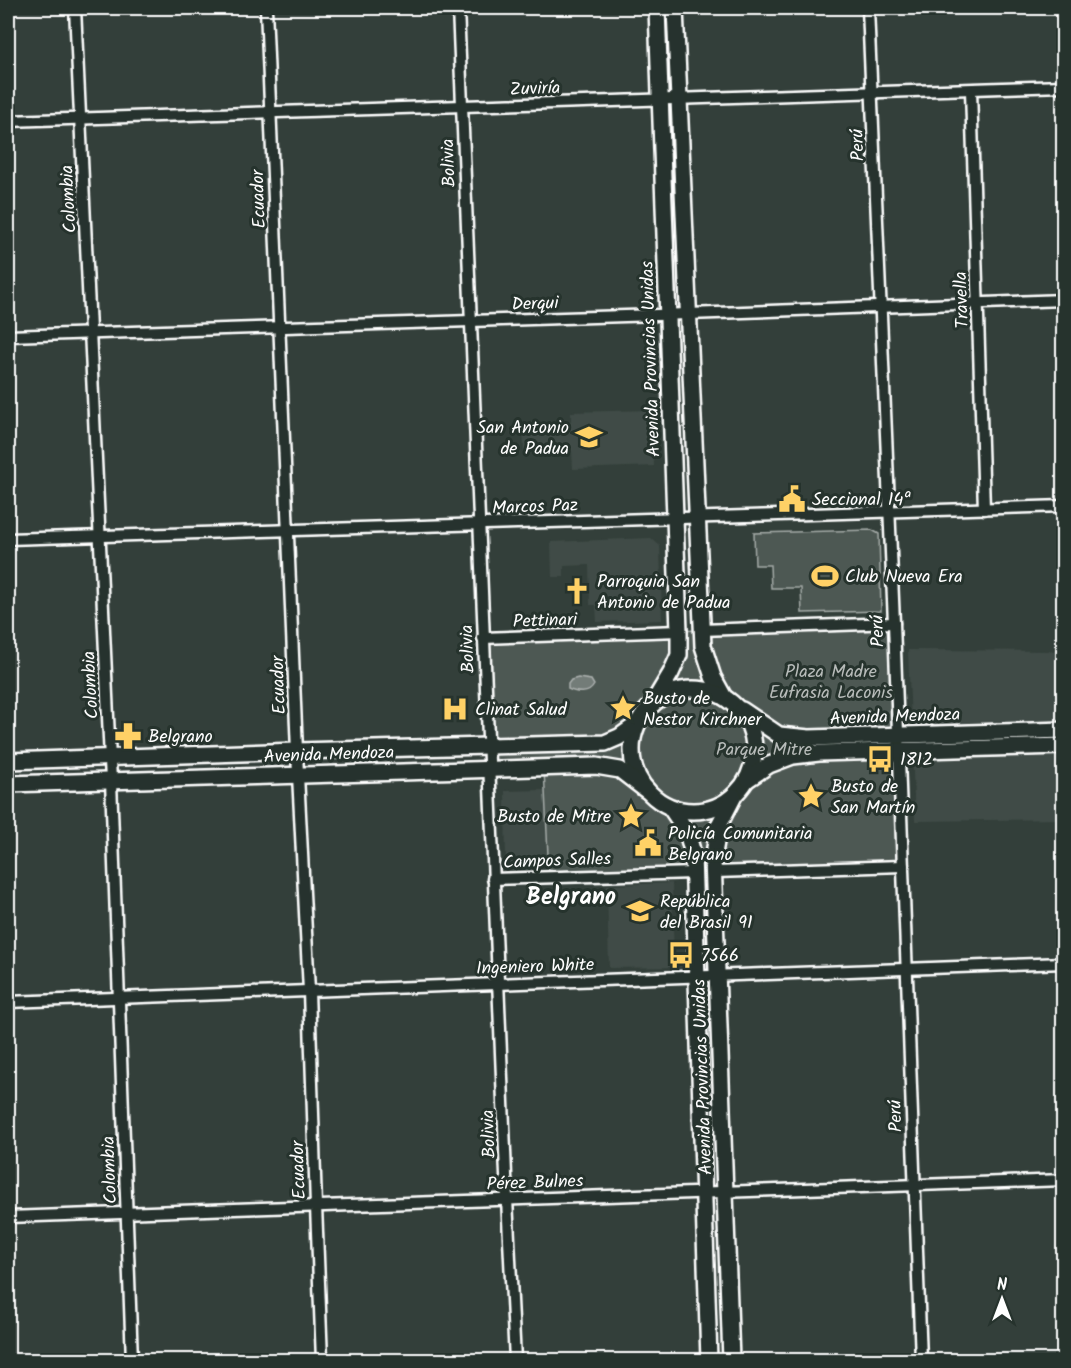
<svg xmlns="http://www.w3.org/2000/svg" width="1071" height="1368" font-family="Kalam,sans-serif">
	<rect width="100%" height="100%" fill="#333f3a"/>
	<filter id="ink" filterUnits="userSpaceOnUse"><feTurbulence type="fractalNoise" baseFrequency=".0167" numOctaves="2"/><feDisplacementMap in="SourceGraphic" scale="12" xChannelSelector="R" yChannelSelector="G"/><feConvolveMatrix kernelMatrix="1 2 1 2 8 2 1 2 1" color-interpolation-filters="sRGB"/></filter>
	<g filter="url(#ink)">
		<g fill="#404c47">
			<path d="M652 410 654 466 573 469 572 451 524 453 523 422 571 421V412Z"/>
			<path d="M651 538 660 546 662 620 597 622 596 605H590L589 565 564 566V577H552L551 542Z"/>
			<path d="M908 650 1063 651V819L915 821Z"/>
			<path d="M545 790 548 864 506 865 505 791Z"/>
			<path d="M672 883 674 967 609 968 607 885Z"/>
		</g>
		<g fill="#4d5853" stroke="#a6aca9" stroke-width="1.5">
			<path d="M872 530 879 534 881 611 802 613 801 588H771L770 565H755L754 533Z"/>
			<path d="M894 623 903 866 549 877 544 768 489 769 483 638Z"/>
		</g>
		<path fill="#737b78" stroke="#abb0ae" stroke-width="1.5" d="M578 678 591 680 594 685C589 695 577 693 568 689V684L571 680Z"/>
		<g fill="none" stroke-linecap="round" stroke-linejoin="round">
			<defs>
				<g id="street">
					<path d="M75 8 111 781 132 1360"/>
					<path d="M266 8 298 775 309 991 316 1206 322 1360"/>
					<path d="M458 8 507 1199 515 1360"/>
					<path d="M868 8 894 623 921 1360"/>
					<path d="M971 90 984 509"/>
					<path d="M8 121 1064 86"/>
					<path d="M8 336 688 314 1064 300"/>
					<path d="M8 539 1064 506"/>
					<path d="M702 630 894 623"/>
					<path d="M483 638 679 631"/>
					<path d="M715 872 903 866"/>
					<path d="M493 879 694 873"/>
					<path d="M8 1002 1064 963"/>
					<path d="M8 1217 1064 1180"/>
				</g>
				<g id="secondary">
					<path d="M675 8 703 646 713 677 724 697"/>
					<circle cx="693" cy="750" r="61"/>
					<path d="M653 703 671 673 679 655V631L657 8"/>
					<path d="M742 710 779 735 809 738 1064 730"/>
					<path d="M8 761 297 751 605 743 619 737 637 724"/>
					<path d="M748 779 769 765 793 756 819 753 1064 746"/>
					<path d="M8 784 596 766 620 770 646 790"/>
					<path d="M670 807 687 832 693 854 709 1360"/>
					<path d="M731 1360 713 859 719 825 734 796"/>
				</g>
			</defs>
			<use href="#street" stroke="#fff" stroke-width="15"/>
			<use href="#secondary" stroke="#fff" stroke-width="20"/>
			<use href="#street" stroke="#26332d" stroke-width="10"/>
			<use href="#secondary" stroke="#26332d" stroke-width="15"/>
		</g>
	</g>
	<defs>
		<symbol id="school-bare" viewBox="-9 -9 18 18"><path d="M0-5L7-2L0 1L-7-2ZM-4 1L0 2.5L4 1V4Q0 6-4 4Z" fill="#ffd166" stroke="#26332d" stroke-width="2.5" paint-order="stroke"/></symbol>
		<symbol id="civic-bare" viewBox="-9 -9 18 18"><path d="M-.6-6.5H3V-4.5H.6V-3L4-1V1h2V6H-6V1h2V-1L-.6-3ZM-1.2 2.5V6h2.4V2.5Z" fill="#ffd166" stroke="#26332d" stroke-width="2.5" paint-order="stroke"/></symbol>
		<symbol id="stadium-bare" viewBox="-9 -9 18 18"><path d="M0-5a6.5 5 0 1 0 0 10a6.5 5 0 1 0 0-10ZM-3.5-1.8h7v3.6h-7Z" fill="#ffd166" stroke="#26332d" stroke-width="2.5" paint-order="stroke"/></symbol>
		<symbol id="church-bare" viewBox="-9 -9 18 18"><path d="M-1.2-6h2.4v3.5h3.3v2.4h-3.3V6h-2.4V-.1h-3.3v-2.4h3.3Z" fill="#ffd166" stroke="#26332d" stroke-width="2.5" paint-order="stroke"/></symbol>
		<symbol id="sight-bare" viewBox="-9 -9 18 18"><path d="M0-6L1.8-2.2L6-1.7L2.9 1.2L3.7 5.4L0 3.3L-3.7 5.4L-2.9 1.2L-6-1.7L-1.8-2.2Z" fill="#ffd166" stroke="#26332d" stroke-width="2.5" paint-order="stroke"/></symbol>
		<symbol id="hospital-bare" viewBox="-9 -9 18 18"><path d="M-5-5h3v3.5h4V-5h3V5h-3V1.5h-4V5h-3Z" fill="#ffd166" stroke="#26332d" stroke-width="2.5" paint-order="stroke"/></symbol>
		<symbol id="pharmacy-bare" viewBox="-9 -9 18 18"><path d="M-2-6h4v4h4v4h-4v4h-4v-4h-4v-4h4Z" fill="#ffd166" stroke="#26332d" stroke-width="2.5" paint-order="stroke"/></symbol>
		<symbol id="bus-bare" viewBox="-9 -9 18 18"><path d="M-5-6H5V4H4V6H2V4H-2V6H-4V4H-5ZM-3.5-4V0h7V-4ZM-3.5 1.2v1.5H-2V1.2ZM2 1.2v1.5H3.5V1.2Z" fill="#ffd166" stroke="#26332d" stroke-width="2.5" paint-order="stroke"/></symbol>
	</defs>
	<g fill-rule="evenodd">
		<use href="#school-bare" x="570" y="418" width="38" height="38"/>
		<use href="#civic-bare" x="773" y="480" width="38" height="38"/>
		<use href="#stadium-bare" x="806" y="557" width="38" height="38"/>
		<use href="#church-bare" x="558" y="572" width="38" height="38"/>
		<use href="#sight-bare" x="604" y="689" width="38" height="38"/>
		<use href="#hospital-bare" x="436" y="690" width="38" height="38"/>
		<use href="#pharmacy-bare" x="109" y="717" width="38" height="38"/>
		<use href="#bus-bare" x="861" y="740" width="38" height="38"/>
		<use href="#sight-bare" x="792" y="777" width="38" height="38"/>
		<use href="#sight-bare" x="612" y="797" width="38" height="38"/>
		<use href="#civic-bare" x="629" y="824" width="38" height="38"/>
		<use href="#school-bare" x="621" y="892" width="38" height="38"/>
		<use href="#bus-bare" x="662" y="936" width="38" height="38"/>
	</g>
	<g text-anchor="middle" stroke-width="6" stroke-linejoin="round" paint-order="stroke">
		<g font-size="18" fill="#fff" stroke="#26332d">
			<text transform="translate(535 88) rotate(-2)" y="6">Zuviría</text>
			<text transform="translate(857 145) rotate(-92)" y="6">Perú</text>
			<text transform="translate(448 163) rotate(-92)" y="6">Bolivia</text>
			<text transform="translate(68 199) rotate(-93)" y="6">Colombia</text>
			<text transform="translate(258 199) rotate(-92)" y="6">Ecuador</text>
			<text transform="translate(961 300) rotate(-92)" y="6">Travella</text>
			<text transform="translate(535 303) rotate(-2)" y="6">Derqui</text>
			<text transform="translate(650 359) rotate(-92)" y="6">Avenida Provincias Unidas</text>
			<text transform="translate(535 506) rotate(-2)" y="6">Marcos Paz</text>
			<text transform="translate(545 620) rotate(-2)" y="6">Pettinari</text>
			<text transform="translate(877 631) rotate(-92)" y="6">Perú</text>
			<text transform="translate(467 649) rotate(-92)" y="6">Bolivia</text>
			<text transform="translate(90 685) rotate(-93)" y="6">Colombia</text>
			<text transform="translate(278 685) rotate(-92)" y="6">Ecuador</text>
			<text transform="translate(895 716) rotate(-2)" y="6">Avenida Mendoza</text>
			<text transform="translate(329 754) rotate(-2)" y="6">Avenida Mendoza</text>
			<text transform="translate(557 860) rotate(-2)" y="6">Campos Salles</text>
			<text transform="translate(535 966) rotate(-2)" y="6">Ingeniero White</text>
			<text transform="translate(702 1077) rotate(-92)" y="6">Avenida Provincias Unidas</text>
			<text transform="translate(895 1116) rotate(-92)" y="6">Perú</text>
			<text transform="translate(488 1134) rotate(-92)" y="6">Bolivia</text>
			<text transform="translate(109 1170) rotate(-92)" y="6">Colombia</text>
			<text transform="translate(298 1170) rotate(-92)" y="6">Ecuador</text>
			<text transform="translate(535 1182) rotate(-2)" y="6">Pérez Bulnes</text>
		</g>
		<g font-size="18" fill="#fff" stroke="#26332d" text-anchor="start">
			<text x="569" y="433" text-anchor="end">San Antonio<tspan x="569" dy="21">de Padua</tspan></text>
			<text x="812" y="505">Seccional 14ª</text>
			<text x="845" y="582">Club Nueva Era</text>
			<text x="597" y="587">Parroquia San<tspan x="597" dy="21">Antonio de Padua</tspan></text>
			<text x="643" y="704">Busto de<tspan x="643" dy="21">Nestor Kirchner</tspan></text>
			<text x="475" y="715">Clinat Salud</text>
			<text x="148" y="742">Belgrano</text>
			<text x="900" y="765">1812</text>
			<text x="831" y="792">Busto de<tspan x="831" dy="21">San Martín</tspan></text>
			<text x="611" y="822" text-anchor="end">Busto de Mitre</text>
			<text x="668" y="839">Policía Comunitaria<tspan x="668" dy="21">Belgrano</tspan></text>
			<text x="660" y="907">República<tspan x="660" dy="21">del Brasil 91</tspan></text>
			<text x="701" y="961">7566</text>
		</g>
		<g font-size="18" fill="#b8bcba" stroke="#26332d">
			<text x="831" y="677">Plaza Madre<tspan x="831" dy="21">Eufrasia Laconis</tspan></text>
			<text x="764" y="755">Parque Mitre</text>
		</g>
		<g font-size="24" font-weight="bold" fill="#fff" stroke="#26332d">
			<text x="571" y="904">Belgrano</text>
		</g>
	</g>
	<rect width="1071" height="1368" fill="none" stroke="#26332d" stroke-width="30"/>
	<rect x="15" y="15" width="1041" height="1338" fill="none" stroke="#fff" stroke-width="2" filter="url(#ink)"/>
	<g transform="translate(1002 1299)" stroke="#26332d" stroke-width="4.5" paint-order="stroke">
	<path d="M0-4.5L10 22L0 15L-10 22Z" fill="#ffffff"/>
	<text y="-9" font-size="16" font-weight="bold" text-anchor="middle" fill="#ffffff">N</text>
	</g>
</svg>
